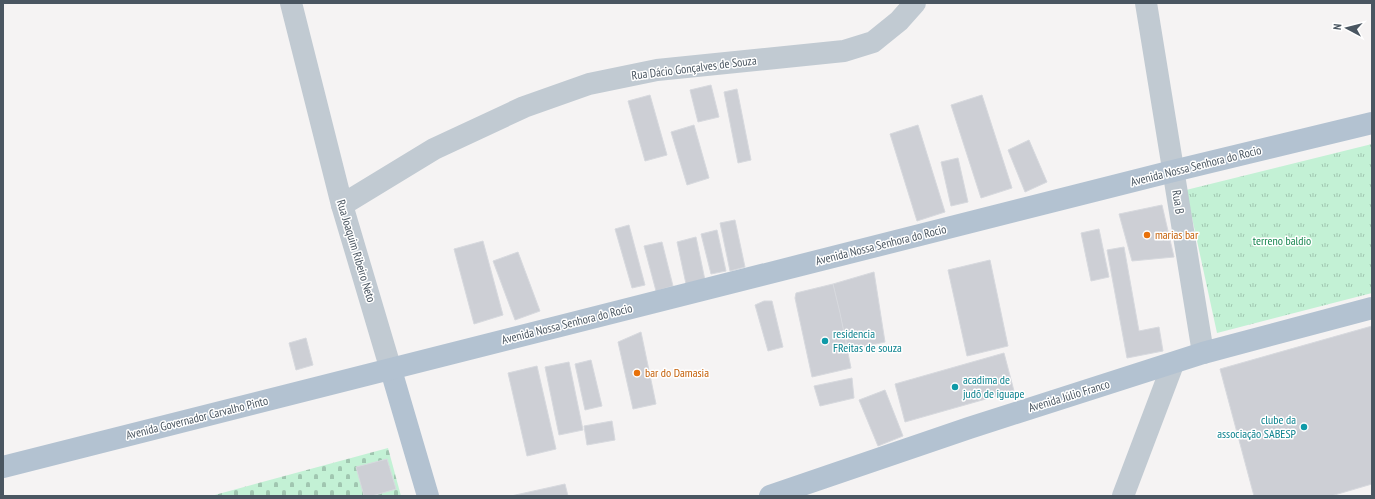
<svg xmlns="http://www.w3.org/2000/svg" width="1375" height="499" font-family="'PT Sans Narrow',sans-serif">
	<defs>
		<pattern id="grass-tufts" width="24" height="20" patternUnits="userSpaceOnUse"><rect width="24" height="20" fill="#c3f1d5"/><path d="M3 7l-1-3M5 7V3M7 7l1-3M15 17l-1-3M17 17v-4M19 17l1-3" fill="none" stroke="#a0c6b0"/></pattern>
		<pattern id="cemetery-stones" width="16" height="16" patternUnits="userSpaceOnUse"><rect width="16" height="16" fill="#c3f1d5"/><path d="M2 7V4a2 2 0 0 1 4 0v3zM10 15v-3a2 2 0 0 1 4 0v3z" fill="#a0c6b0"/></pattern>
	</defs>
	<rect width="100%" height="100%" fill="#f5f3f3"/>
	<path fill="url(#grass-tufts)" d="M1372 144V293L1217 333 1186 190Z"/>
	<path fill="url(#cemetery-stones)" d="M388 448 401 496H211Z"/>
	<g fill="#cdcfd5" stroke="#d7d9de">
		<path d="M711 85 719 117 698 122 690 90Z"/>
		<path d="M737 89 751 160 738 163 724 92Z"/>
		<path d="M650 95 667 155 645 161 628 101Z"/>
		<path d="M982 95 1012 188 981 198 951 105Z"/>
		<path d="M694 125 709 178 687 185 671 132Z"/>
		<path d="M918 125 945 212 917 221 890 134Z"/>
		<path d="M1029 140 1047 182 1025 192 1008 150Z"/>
		<path d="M958 158 968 202 951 206 941 162Z"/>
		<path d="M1162 205 1174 257 1132 261 1119 214Z"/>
		<path d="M735 220 745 267 730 271 720 223Z"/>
		<path d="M629 225 645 285 632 288 615 229Z"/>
		<path d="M1099 229 1109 277 1091 281 1081 233Z"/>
		<path d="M717 230 726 271 711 274 701 234Z"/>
		<path d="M696 237 705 280 686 284 677 242Z"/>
		<path d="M483 241 503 315 474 324 454 249Z"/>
		<path d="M662 242 673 286 656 291 644 246Z"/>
		<path d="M1124 247 1139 331 1159 327 1163 351 1127 358 1107 250Z"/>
		<path d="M518 252 540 311 515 320 493 261Z"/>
		<path d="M990 260 1008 346 967 356 948 270Z"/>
		<path d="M874 272 885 342 848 350 833 284Z"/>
		<path d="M833 284 840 313 851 368 812 377 795 298 796 293Z"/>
		<path d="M764 301H772L783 347 768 351 755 305Z"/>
		<path d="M1372 326V484L1331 496H1254L1220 369Z"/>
		<path d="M641 332 656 404 633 409 618 342Z"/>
		<path d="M306 338 313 365 296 370 289 343Z"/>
		<path d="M1004 353 1014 391 905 422 895 384Z"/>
		<path d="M591 360 602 406 585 410 575 364Z"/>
		<path d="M569 362 583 430 559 435 545 367Z"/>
		<path d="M537 366 556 449 527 456 508 373Z"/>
		<path d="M852 378 854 398 820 406 814 386Z"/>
		<path d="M885 390 903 436 878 446 859 400Z"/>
		<path d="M612 421 615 440 587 445 584 426Z"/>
		<path d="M387 459 396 489 372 496H364L356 467Z"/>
		<path d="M565 484 568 496H511Z"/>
	</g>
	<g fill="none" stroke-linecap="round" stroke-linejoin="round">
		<g stroke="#c1cad2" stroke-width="22">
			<path d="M291 3 342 205 391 370"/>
			<path d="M1146 3 1203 353"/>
			<path d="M342 205 434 149 524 107 589 84 657 70 844 51 873 42 899 21 915 3"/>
			<path d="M1123 496 1173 364"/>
		</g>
		<g stroke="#b3c2d1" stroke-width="22">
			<path d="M391 370 428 496"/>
			<path d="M3 467 1169 172 1372 123"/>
			<path d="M770 496 969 428 1203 353 1372 308"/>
		</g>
	</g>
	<g fill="#e8710a" stroke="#fff" stroke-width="1.5">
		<circle cx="1147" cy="235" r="4"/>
		<circle cx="637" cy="373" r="4"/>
	</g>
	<g fill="#0f9aa8" stroke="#fff" stroke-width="1.5">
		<circle cx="825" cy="341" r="4"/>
		<circle cx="955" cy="387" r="4"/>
		<circle cx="1304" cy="427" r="4"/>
	</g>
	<g text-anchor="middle" stroke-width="3" stroke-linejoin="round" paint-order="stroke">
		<g font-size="12" fill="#4a5661" stroke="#fff">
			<text transform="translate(694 68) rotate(-7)" y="4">Rua Dácio Gonçalves de Souza</text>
			<text transform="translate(1196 166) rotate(-14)" y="4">Avenida Nossa Senhora do Rocio</text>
			<text transform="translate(1178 202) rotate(81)" y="4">Rua B</text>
			<text transform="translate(881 245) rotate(-14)" y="4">Avenida Nossa Senhora do Rocio</text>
			<text transform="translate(356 251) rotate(73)" y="4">Rua Joaquim Ribeiro Neto</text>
			<text transform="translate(567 324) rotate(-14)" y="4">Avenida Nossa Senhora do Rocio</text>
			<text transform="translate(1069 396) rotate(-17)" y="4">Avenida Júlio Franco</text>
			<text transform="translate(197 418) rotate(-14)" y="4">Avenida Governador Carvalho Pinto</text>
		</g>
		<g font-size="12" fill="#c56008" stroke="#fff" text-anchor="start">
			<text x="1155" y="239">marias bar</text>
			<text x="645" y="377">bar do Damasia</text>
		</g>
		<g font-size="12" fill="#17864f" stroke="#fff">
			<text x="1282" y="245">terreno baldio</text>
		</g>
		<g font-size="12" fill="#0d838f" stroke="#fff" text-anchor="start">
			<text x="833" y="338">residencia<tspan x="833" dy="14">FReitas de souza</tspan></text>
			<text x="963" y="384">acadima de<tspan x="963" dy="14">judõ de iguape</tspan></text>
			<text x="1296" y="424" text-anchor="end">clube da<tspan x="1296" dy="14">associação SABESP</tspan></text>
		</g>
	</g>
	<rect width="1375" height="499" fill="none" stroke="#4a5661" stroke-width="8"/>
	<g transform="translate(1347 28) rotate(277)" stroke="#ffffff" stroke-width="3" paint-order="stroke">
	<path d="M0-3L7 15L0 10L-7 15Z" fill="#4a5661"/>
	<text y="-6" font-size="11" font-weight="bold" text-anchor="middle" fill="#4a5661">N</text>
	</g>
</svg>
